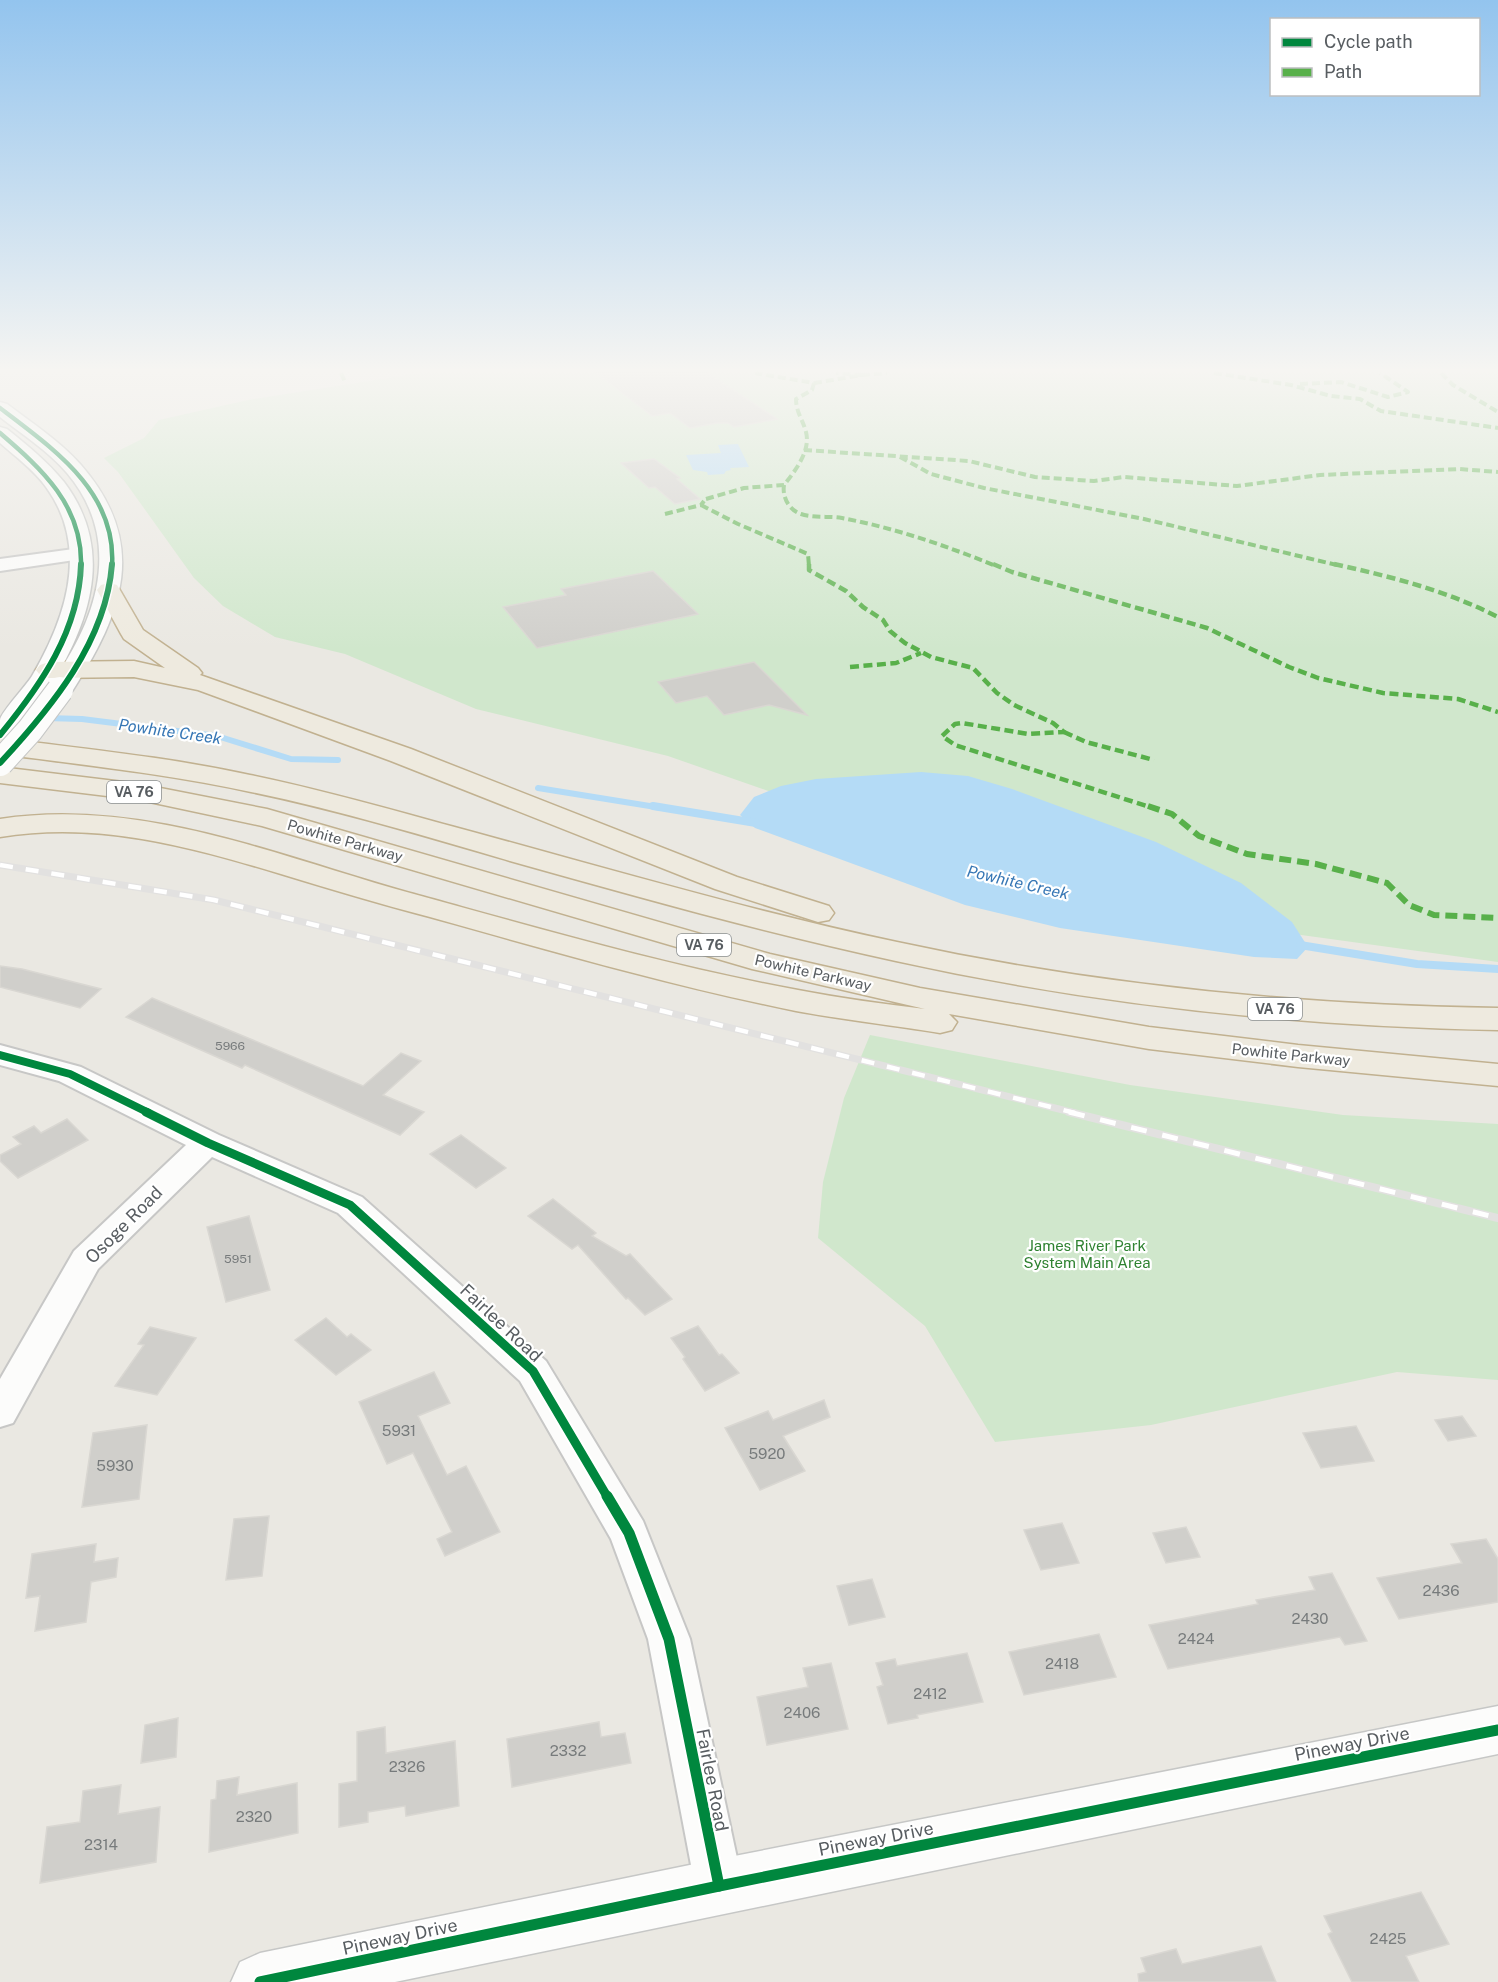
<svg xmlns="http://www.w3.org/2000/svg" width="1498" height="1982" font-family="'Public Sans',sans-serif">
	<rect width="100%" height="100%" fill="#eae8e2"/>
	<g fill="#d0e7cc">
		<path d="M420 373H1498V962L1294 934 894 835 668 756 476 709 345 654 275 637 223 606 194 578 118 472 104 458 144 438 159 420 248 400Z"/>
		<path d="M870 1035 1130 1085 1343 1115 1498 1124V1380L1397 1372 1151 1425 995 1442 925 1326 818 1238 823 1182 844 1098Z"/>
	</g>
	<g fill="#b4dbf6">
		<path d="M738 444 749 467 730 468 731 470 726 471 724 474 708 475 707 472 693 470 686 455 721 453 718 445Z"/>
		<path d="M921 772 968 776 1012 789 1156 842 1241 883 1292 922 1308 947 1297 959 1254 957 1060 928 965 905 755 828 740 815 754 797 781 786 816 779Z"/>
	</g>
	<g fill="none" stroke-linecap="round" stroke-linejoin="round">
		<g stroke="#b4dbf6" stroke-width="6">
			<path d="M46 718 82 719 217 736 291 759 338 760"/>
			<path d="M538 788 662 808"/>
		</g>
		<g stroke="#b4dbf6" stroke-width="8">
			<path d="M653 806 756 823"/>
			<path d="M1300 945 1417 964 1498 969"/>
		</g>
	</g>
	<g fill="#d0cfcb" stroke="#d9d7d2" stroke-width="1.5">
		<path d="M597 373H708L777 419 734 427 728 423H717L690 428 670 413 652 416Z"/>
		<path d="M654 459 680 478 677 479 700 499 675 504 655 487 649 488 621 463Z"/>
		<path d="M653 571 698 614 537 648 503 607 566 595 561 589Z"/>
		<path d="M754 662 807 715 769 705 724 715 707 696 676 703 658 682Z"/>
		<path d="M0 966 22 969 101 989 80 1008 0 987Z"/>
		<path d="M152 998 363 1086 401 1053 421 1061 383 1095 424 1112 400 1135 245 1065 242 1068 126 1017Z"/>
		<path d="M67 1119 88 1140 18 1178 0 1161V1155L21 1144 13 1137 34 1126 41 1133Z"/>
		<path d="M461 1135 506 1168 476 1188 430 1154Z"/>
		<path d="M553 1199 596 1233 592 1236 626 1256 630 1254 672 1299 645 1315 628 1298 626 1299 578 1245 572 1249 528 1216Z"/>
		<path d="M249 1216 270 1290 226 1302 207 1227Z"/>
		<path d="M326 1318 347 1337 351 1334 371 1350 336 1375 295 1340Z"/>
		<path d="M698 1326 719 1355 722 1354 739 1373 705 1391 683 1359 685 1357 671 1338Z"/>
		<path d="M150 1327 196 1338 157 1395 115 1386 144 1345 138 1344Z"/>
		<path d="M434 1372 450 1403 418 1416 447 1475 466 1466 500 1532 445 1556 437 1539 452 1532 413 1453 387 1464 359 1402Z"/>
		<path d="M824 1400 830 1417 783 1436 805 1471 760 1490 725 1428 768 1411 773 1420Z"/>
		<path d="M1462 1416 1476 1436 1448 1441 1435 1420Z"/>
		<path d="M147 1425 139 1499 82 1507 93 1433Z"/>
		<path d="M1356 1426 1374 1461 1321 1468 1303 1433Z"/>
		<path d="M269 1516 262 1576 226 1580 234 1519Z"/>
		<path d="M1062 1523 1079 1563 1041 1570 1024 1530Z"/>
		<path d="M1186 1527 1200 1557 1166 1563 1153 1533Z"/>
		<path d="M1486 1539 1498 1559V1602L1399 1619 1377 1578 1462 1563 1451 1544Z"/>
		<path d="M96 1544 94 1562 118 1558 116 1577 91 1582 86 1622 35 1631 40 1596 26 1598 32 1554Z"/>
		<path d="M1332 1573 1367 1641 1345 1645 1340 1637 1168 1669 1149 1625 1258 1604 1256 1600 1315 1590 1309 1577Z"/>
		<path d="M872 1579 885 1617 849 1625 837 1586Z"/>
		<path d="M1099 1634 1116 1677 1024 1695 1009 1652Z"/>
		<path d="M967 1653 983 1702 917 1715 918 1718 888 1724 877 1687 883 1685 876 1663 895 1659 897 1666Z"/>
		<path d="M831 1663 848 1729 767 1745 757 1697 808 1687 803 1668Z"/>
		<path d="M178 1718 176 1757 141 1763 145 1725Z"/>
		<path d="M599 1722 601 1737 625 1733 631 1763 512 1787 507 1739Z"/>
		<path d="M385 1727 386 1753 455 1741 459 1806 406 1816 405 1806 368 1812V1822L339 1827V1784L357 1781V1732Z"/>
		<path d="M239 1777 237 1795 297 1783 298 1833 209 1852 211 1800 216 1799 217 1781Z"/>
		<path d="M121 1785 118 1814 160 1807 156 1862 40 1883 47 1827 80 1822 83 1791Z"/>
		<path d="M1421 1892 1449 1944 1406 1956 1419 1982H1352L1328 1934 1332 1932 1324 1916Z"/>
		<path d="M1261 1946 1276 1982H1139L1138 1974 1146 1972 1141 1958 1176 1949 1182 1964Z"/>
	</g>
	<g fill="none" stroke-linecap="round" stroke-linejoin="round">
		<defs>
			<g id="street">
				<path d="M81 548 88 550 91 554 88 558 0 571V559Z"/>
				<path d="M0 1045 81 1067 219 1135 362 1197 546 1361 643 1521 690 1639 743 1886 736 1903 719 1910 702 1903 695 1886 648 1639 611 1539 520 1381 338 1213 212 1157 98 1269 13 1423 0 1427V1379L74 1251 186 1145 59 1081 0 1065Z"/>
			</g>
			<g id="secondary">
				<path d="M0 402 7 404C32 423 60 441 81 465 149 543 123 612 73 690L69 695 60 698 51 695 47 690 9 741 0 743C0 736 0 727 0 720 1 712 26 686 32 676 66 618 90 547 46 487 34 470 16 457 0 443V427L7 429C27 445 48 462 64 482 111 544 94 610 59 672 101 609 120 536 67 473 48 451 23 435 0 417Z"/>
				<path d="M1498 1706V1754L395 1982H231L240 1962 260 1953 719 1859Z"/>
			</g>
			<g id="highway">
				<path d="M109 583 117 585 143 630 198 668 202 673 200 675 411 749 737 877 829 906 834 913 829 920 818 922 715 889 391 761 198 690 134 677 49 678 40 675 36 670 40 665 49 662 134 661 165 668 124 639 121 634 97 590 101 585Z"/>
				<path d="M0 738C84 749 168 757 250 775 313 788 375 805 436 822 589 863 741 909 897 942 1095 985 1296 1005 1498 1008V1030C1295 1026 1095 1005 896 961 766 933 638 897 510 861 424 836 338 810 251 792 168 774 84 765 0 754Z"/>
				<path d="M0 767 140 784 267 809 770 954 920 988 1149 1027 1298 1045 1498 1064V1086L1298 1067 1149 1049 949 1014 957 1022 952 1030 940 1033C892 1025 844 1020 796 1011 673 986 551 951 430 917 380 904 330 889 281 874 187 846 98 821 0 837V819C141 797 280 857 414 894 541 929 668 966 798 990 840 998 883 1004 925 1009L752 969 262 826 140 800 0 783Z"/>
			</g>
		</defs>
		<use href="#street" stroke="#c7c7c6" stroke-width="4"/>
		<use href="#secondary" stroke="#c6c7c6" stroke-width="3"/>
		<use href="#highway" stroke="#c1b190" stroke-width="3"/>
		<use href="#street" fill="#fcfcfb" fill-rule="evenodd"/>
		<use href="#secondary" fill="#fcfcfb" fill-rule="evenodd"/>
		<use href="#highway" fill="#eeeadf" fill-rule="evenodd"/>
		<defs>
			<path id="rail-far1" d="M0 865 214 900 1075 1113"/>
			<path id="rail" d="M1069 1112 1498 1218"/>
		</defs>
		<use href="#rail-far1" stroke="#e2e1e0" stroke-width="7"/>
		<use href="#rail" stroke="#e2e1e0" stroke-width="8"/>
		<use href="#rail-far1" stroke="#fff" stroke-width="4.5" stroke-dasharray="13" stroke-linecap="butt"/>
		<use href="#rail" stroke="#fff" stroke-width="5" stroke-dasharray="16" stroke-linecap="butt"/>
		<defs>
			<path id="secondary-bridge" d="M0 763 30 730 60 690"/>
		</defs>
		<use href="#secondary-bridge" stroke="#c6c7c6" stroke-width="28" stroke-linecap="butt"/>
		<use href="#secondary-bridge" stroke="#fcfcfb" stroke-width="26"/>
		<g stroke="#58b04a" stroke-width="4" stroke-dasharray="8 4" stroke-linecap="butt">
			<path d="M341 373 345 382"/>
			<path d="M1214 373 1291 385 1331 396 1360 399 1381 411 1498 428"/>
			<path d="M1441 373 1453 385 1498 412"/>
			<path d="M862 375 887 373"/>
			<path d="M814 383 862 375 836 373"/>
			<path d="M1300 384 1341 382 1388 397 1408 392 1380 373"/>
			<path d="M804 450 969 461 1035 477 1094 481 1124 477 1237 486 1320 475 1460 469 1498 472"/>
			<path d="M900 457 931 474 984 488 1144 519 1341 566"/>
			<path d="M784 485C782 497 789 510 801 514 813 518 830 516 842 518 895 528 947 546 996 566"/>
			<path d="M706 499 744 488 784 485C795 471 811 451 806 432 803 420 796 412 796 399L812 390 814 383 755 373"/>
			<path d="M701 505 738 524 808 554 809 566"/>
			<path d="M665 514 701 505 704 501"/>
		</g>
		<g stroke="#58b04a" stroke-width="4.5" stroke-dasharray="9 4.5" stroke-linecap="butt">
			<path d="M809 564V570L846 591 863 607 883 620 890 631 905 643 931 657 973 668 997 693 1014 705 1053 723 1064 732 1028 734 962 723 955 724 942 736 955 745 1153 808"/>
			<path d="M993 564 1012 572 1207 628 1289 667 1318 678 1383 693 1458 699 1498 712"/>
			<path d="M1334 564C1392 577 1445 590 1498 617"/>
			<path d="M850 667 896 663 921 653"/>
			<path d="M1064 732 1086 742 1154 760"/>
		</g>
		<path stroke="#58b04a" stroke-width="6" stroke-dasharray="12 6" stroke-linecap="butt" d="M1148 806 1172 814 1199 836 1247 854 1316 864 1387 883 1409 905 1434 915 1498 918"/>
		<defs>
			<g id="cycleway-far4">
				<path d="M0 408C52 448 117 491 112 566"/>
				<path d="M0 433C42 469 83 506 81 566"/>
			</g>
			<g id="cycleway-far3">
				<path d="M0 735C41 685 79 631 81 564"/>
				<path d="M0 763C51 708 106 642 112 564"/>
			</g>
			<path id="cycleway-far2" d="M0 1055 70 1074 149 1113"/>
			<path id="cycleway-far1" d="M146 1112 208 1143 350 1205 533 1371 608 1498"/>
			<g id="cycleway">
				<path d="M607 1496 629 1533 669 1639 719 1886"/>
				<path d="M260 1982 719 1886 1498 1730"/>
			</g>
		</defs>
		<use href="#cycleway-far4" stroke="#fff" stroke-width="7"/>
		<use href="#cycleway-far3" stroke="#fff" stroke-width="9"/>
		<use href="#cycleway-far2" stroke="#fff" stroke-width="11"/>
		<use href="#cycleway-far1" stroke="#fff" stroke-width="13"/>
		<use href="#cycleway" stroke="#fff" stroke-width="15"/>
		<use href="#cycleway-far4" stroke="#00873e" stroke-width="4.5"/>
		<use href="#cycleway-far3" stroke="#00873e" stroke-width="6"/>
		<use href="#cycleway-far2" stroke="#00873e" stroke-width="8"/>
		<use href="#cycleway-far1" stroke="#00873e" stroke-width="9"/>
		<use href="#cycleway" stroke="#00873e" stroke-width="11"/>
	</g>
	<linearGradient id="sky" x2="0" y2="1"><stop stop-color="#93c4ee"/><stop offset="0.57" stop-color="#f6f5f2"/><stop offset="1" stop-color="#f6f5f2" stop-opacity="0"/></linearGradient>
	<rect width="1498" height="650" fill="url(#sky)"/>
	<g text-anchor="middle" stroke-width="4.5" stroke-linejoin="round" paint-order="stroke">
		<g font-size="12" fill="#777b7c">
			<text x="230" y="1050">5966</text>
			<text x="238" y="1263">5951</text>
		</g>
		<g fill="#fff" stroke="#8a8e90" stroke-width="1.5">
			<rect x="107" y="781" width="54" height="22" rx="4.5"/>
			<rect x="677" y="934" width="54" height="22" rx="4.5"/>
			<rect x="1248" y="998" width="54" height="22" rx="4.5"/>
		</g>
		<g font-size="14" font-weight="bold" fill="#585d61">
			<text x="134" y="797">VA 76</text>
			<text x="704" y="950">VA 76</text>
			<text x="1275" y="1014">VA 76</text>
		</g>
		<g font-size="15" fill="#585d61" stroke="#fff">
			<text transform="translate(345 841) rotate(16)" y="5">Powhite Parkway</text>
			<text transform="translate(813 973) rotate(13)" y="5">Powhite Parkway</text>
			<text transform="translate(1291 1055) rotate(6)" y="5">Powhite Parkway</text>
		</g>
		<g font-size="15" fill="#2f8231" stroke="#fff">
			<text x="1087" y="1251">James River Park<tspan x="1087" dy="17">System Main Area</tspan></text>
		</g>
		<g font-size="15" fill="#777b7c">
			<text x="399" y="1436">5931</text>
			<text x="767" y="1459">5920</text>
			<text x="115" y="1471">5930</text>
			<text x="1441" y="1596">2436</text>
			<text x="1310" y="1624">2430</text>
			<text x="1196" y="1644">2424</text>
			<text x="1062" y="1669">2418</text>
			<text x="930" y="1699">2412</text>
			<text x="802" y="1718">2406</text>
			<text x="568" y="1756">2332</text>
			<text x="407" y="1772">2326</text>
			<text x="254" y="1822">2320</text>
			<text x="101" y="1850">2314</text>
			<text x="1388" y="1944">2425</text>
		</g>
		<g font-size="16" font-style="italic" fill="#3777b5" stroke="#fff">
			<text transform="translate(170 731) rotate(8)" y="6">Powhite Creek</text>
			<text transform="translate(1018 882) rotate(13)" y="6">Powhite Creek</text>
		</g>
		<g font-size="18" fill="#585d61" stroke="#fff">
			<text transform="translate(124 1225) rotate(-45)" y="6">Osoge Road</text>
			<text transform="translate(501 1323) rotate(43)" y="6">Fairlee Road</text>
			<text transform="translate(1352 1744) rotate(-11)" y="6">Pineway Drive</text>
			<text transform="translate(712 1780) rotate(79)" y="6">Fairlee Road</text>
			<text transform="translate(876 1839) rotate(-11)" y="6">Pineway Drive</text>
			<text transform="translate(400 1937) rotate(-12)" y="6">Pineway Drive</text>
		</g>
	</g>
	<rect x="1270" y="18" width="210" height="78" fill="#ffffff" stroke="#bcbec0" stroke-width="1.5"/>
	<rect x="1282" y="38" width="30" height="9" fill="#00873e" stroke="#bcbec0" stroke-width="1.5"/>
	<text x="1324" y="48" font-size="18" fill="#585d61">Cycle path</text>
	<rect x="1282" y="68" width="30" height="9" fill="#58b04a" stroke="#bcbec0" stroke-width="1.5"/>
	<text x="1324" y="78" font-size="18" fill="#585d61">Path</text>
</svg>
